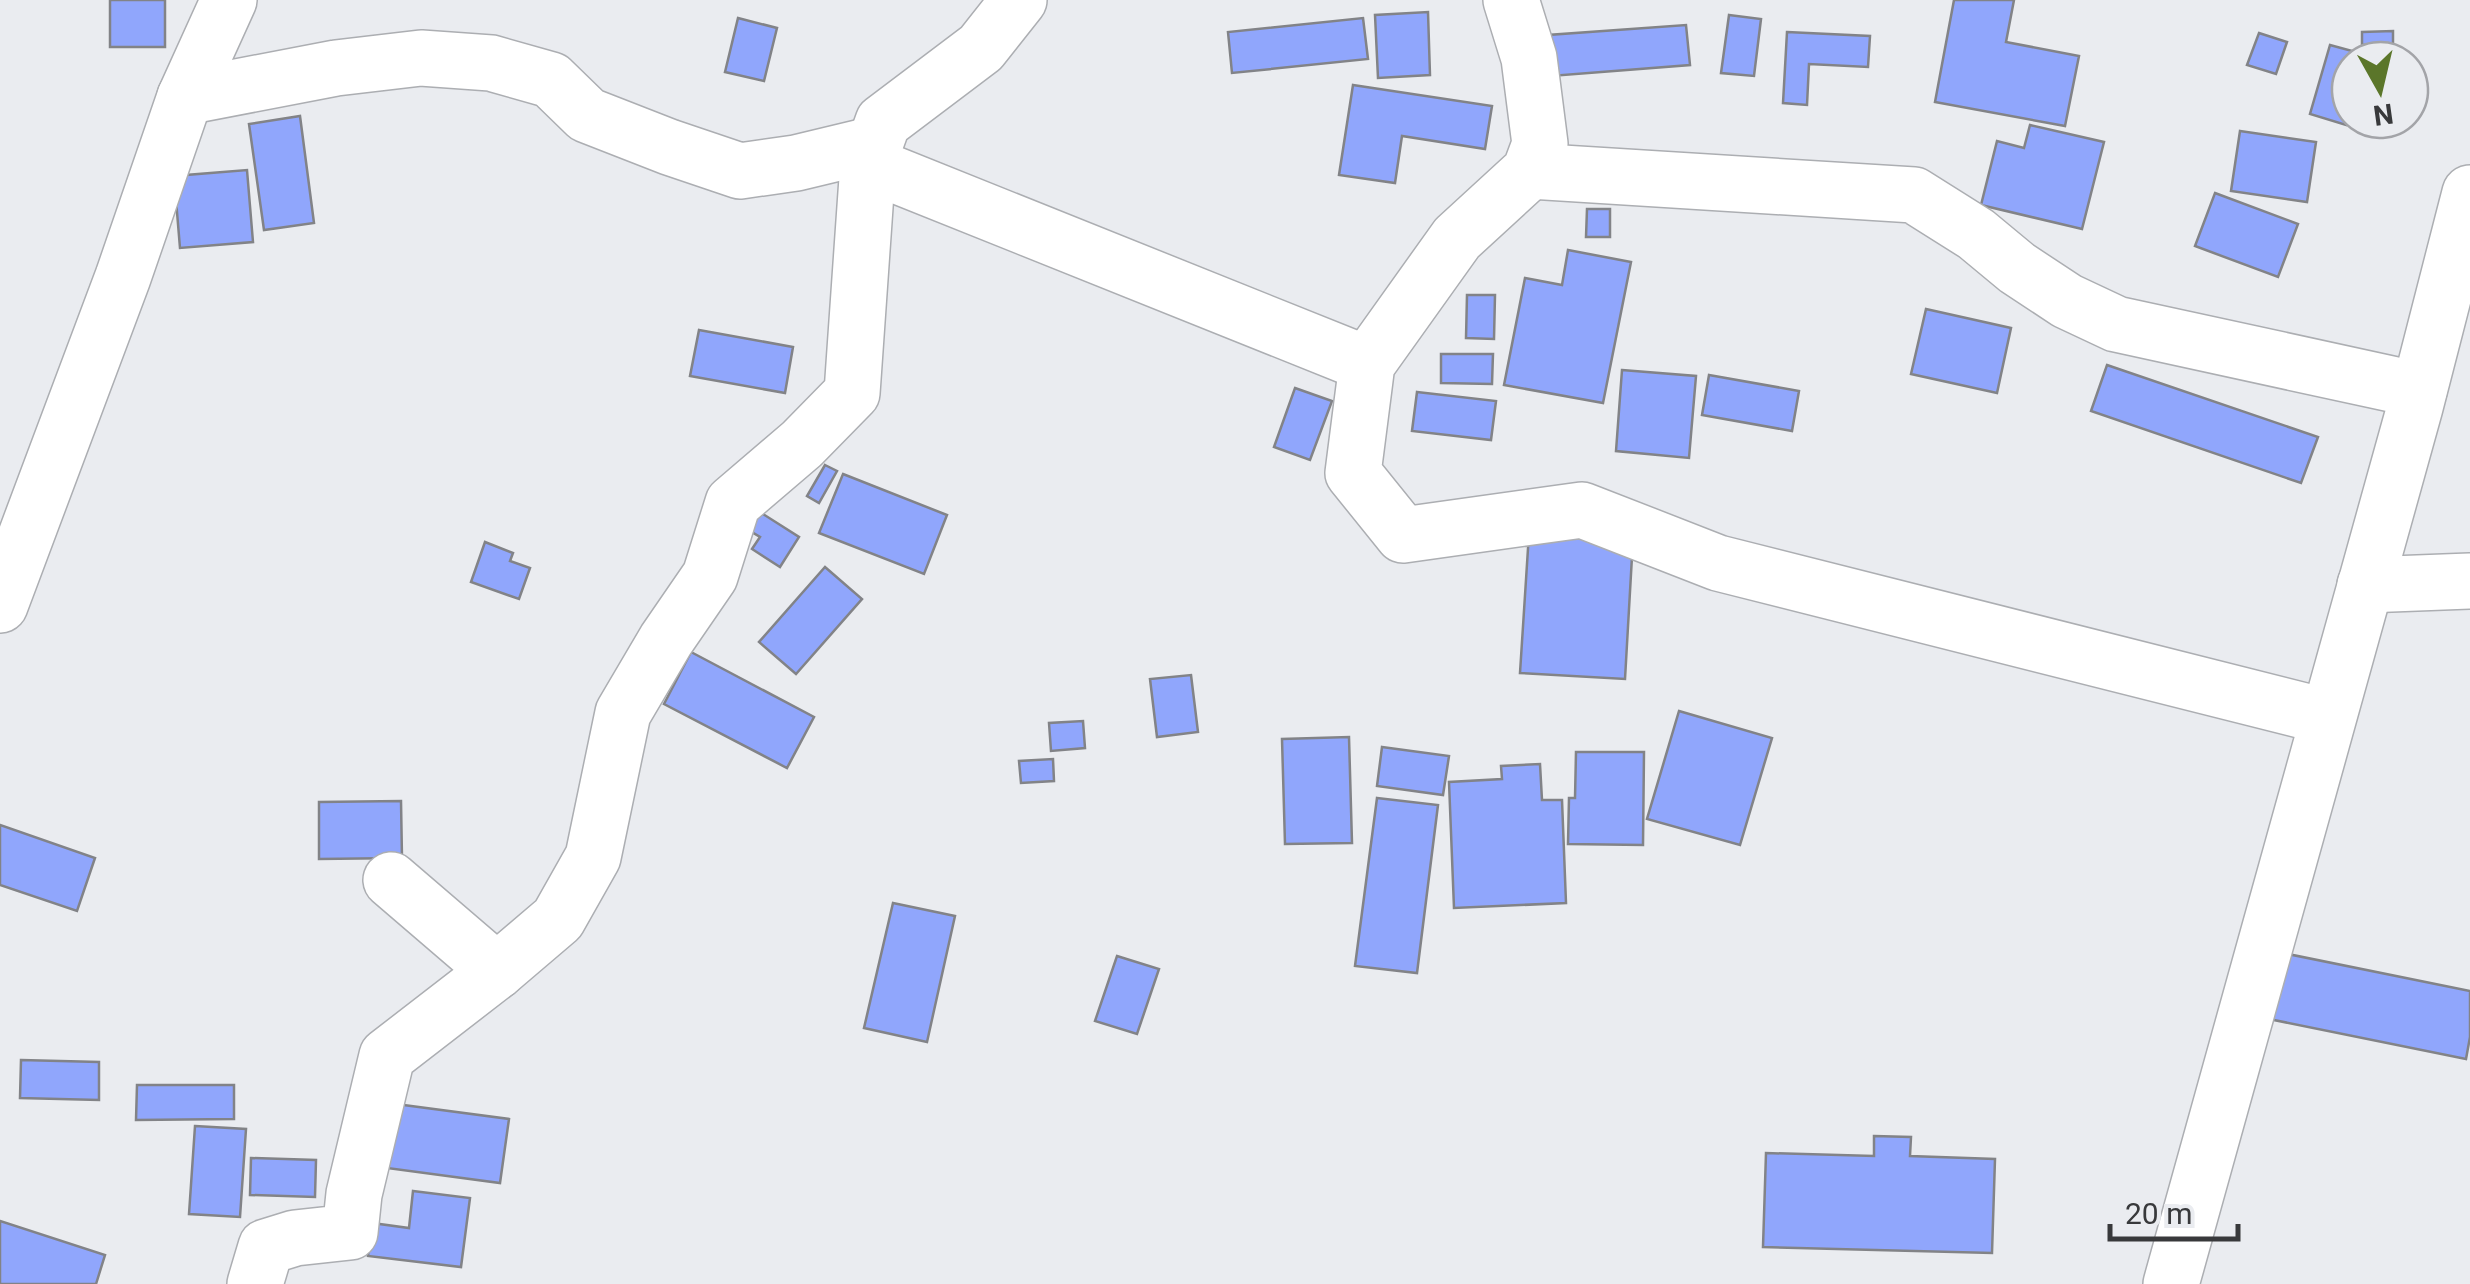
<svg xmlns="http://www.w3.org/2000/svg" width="2470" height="1284" font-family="Roboto,sans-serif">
	<rect width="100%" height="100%" fill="#eaecf0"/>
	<g fill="#90a6fc" stroke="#828387" stroke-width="2.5">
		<rect x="110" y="0" width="55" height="47"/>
		<path d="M1954 0H2014L2006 42 2079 56 2065 126 1935 102Z"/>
		<path d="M1428 12 1430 75 1378 78 1375 15Z"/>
		<path d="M1729 15 1761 19 1754 76 1721 73Z"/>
		<path d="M738 18 777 28 764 81 725 72Z"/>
		<path d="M1363 18 1368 59 1232 73 1228 32Z"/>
		<path d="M1686 25 1690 65 1551 76 1548 35Z"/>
		<path d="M2393 31V44L2362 45V32Z"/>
		<path d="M1787 32 1870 36 1868 67 1809 64 1807 105 1783 103Z"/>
		<path d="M2259 33 2287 42 2276 74 2247 65Z"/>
		<path d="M2330 45 2367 55 2365 60H2350V110L2346 125 2310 114Z"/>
		<path d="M1353 85 1492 106 1485 149 1402 136 1395 183 1339 175Z"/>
		<path d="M300 116 314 223 264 230 249 124Z"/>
		<path d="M2030 125 2104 142 2082 229 1981 205 1997 141 2024 148Z"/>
		<path d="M2240 131 2316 142 2307 202 2231 191Z"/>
		<path d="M247 170 253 242 180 248 174 176Z"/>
		<path d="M2215 193 2298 224 2278 277 2195 246Z"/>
		<path d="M1587 209H1610V237H1586Z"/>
		<path d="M1568 250 1631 262 1603 403 1504 385 1525 278 1562 285Z"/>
		<path d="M1467 295H1495L1494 339 1466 338Z"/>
		<path d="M1926 309 2011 328 1997 393 1911 374Z"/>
		<path d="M699 330 793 347 785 393 690 376Z"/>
		<path d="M1441 354H1493L1492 384 1441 383Z"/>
		<path d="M2107 365 2318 437 2301 483 2091 411Z"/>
		<path d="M1622 370 1696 376 1689 458 1616 451Z"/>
		<path d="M1709 375 1799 391 1792 431 1702 415Z"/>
		<path d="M1295 388 1332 401 1310 460 1274 447Z"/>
		<path d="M1417 392 1496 401 1491 440 1412 431Z"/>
		<path d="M825 465 837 471 819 503 807 496Z"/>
		<path d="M843 474 947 515 924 574 819 533Z"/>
		<path d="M752 507 799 537 780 567 752 549 760 537 740 525Z"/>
		<path d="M1529 533 1633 539 1625 679 1520 673Z"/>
		<path d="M485 542 513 553 510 561 530 568 519 599 471 582Z"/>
		<path d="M825 567 862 599 796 674 759 642Z"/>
		<path d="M691 652 814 717 787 768 664 704Z"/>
		<path d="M1191 675 1198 732 1157 737 1150 679Z"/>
		<path d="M1679 711 1772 738 1740 845 1647 819Z"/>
		<path d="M1083 721 1085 748 1051 751 1049 723Z"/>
		<path d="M1349 737 1352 843 1285 844 1282 739Z"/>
		<path d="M1382 747 1449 756 1443 795 1377 786Z"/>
		<path d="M1576 752H1644L1643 845 1568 844 1569 798H1575Z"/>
		<path d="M1053 759 1054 781 1021 783 1019 761Z"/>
		<path d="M1540 764 1542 800H1562L1566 903 1454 908 1449 782 1502 779 1501 766Z"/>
		<path d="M1377 798 1438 805 1417 973 1355 966Z"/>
		<path d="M401 801 402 858 319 859V802Z"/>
		<path d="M0 825 95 858 77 911 0 885Z"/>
		<path d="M893 903 955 916 927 1042 864 1028Z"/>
		<path d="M2278 952 2470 991V1037L2466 1059 2264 1018Z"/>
		<path d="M1117 956 1159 969 1137 1034 1095 1021Z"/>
		<path d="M21 1060 99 1062V1100L20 1098Z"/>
		<path d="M137 1085H234V1119L136 1120Z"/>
		<path d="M396 1104 509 1119 500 1183 387 1168Z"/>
		<path d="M195 1126 246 1129 240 1217 189 1214Z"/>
		<path d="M1874 1136 1911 1137 1910 1156 1995 1159 1992 1253 1763 1247 1766 1153 1874 1156Z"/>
		<path d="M251 1158 316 1160 315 1197 250 1195Z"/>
		<path d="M413 1191 470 1198 461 1267 368 1256 372 1223 409 1228Z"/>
		<path d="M0 1221 105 1255 96 1284H0Z"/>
	</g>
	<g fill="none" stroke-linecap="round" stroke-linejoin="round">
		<defs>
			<g id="minor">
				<path d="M1511 0 1529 58 1540 144 1530 171 1457 238 1367 364 1353 473 1403 535 1582 510 1718 563 2328 717"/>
				<path d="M185 97 336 68 421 58 491 63 551 80 587 115 669 147 740 171 796 163 875 144"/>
				<path d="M868 164 1367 364"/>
				<path d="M1530 171 1914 195 1976 234 2017 268 2067 301 2116 324 2419 390"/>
				<path d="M2365 585 2470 581"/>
				<path d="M0 605 123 277 185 97 229 0"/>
				<path d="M391 880 497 971"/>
				<path d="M255 1284 266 1247 295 1238 350 1232 354 1194 387 1056 497 971 558 919 593 857 623 713 666 640 710 576 733 503 802 444 852 393 868 164 883 122 981 48 1019 0"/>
				<path d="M2171 1284 2415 407 2470 193"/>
			</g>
		</defs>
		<use href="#minor" stroke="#acaeb2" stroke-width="58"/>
		<use href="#minor" stroke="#fff" stroke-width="55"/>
	</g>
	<g transform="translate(2380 90) rotate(172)"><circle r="48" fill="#eaecf0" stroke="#a3a4a8" stroke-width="2.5"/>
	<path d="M0-8L18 38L0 25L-18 38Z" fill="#5b762a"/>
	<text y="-15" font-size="28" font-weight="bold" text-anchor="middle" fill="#38393b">N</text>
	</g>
	<path d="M2110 1224v15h128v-15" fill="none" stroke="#38393b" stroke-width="5"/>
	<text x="2125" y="1224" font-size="30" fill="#38393b" stroke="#eaecf0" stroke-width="8" paint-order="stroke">20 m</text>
</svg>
